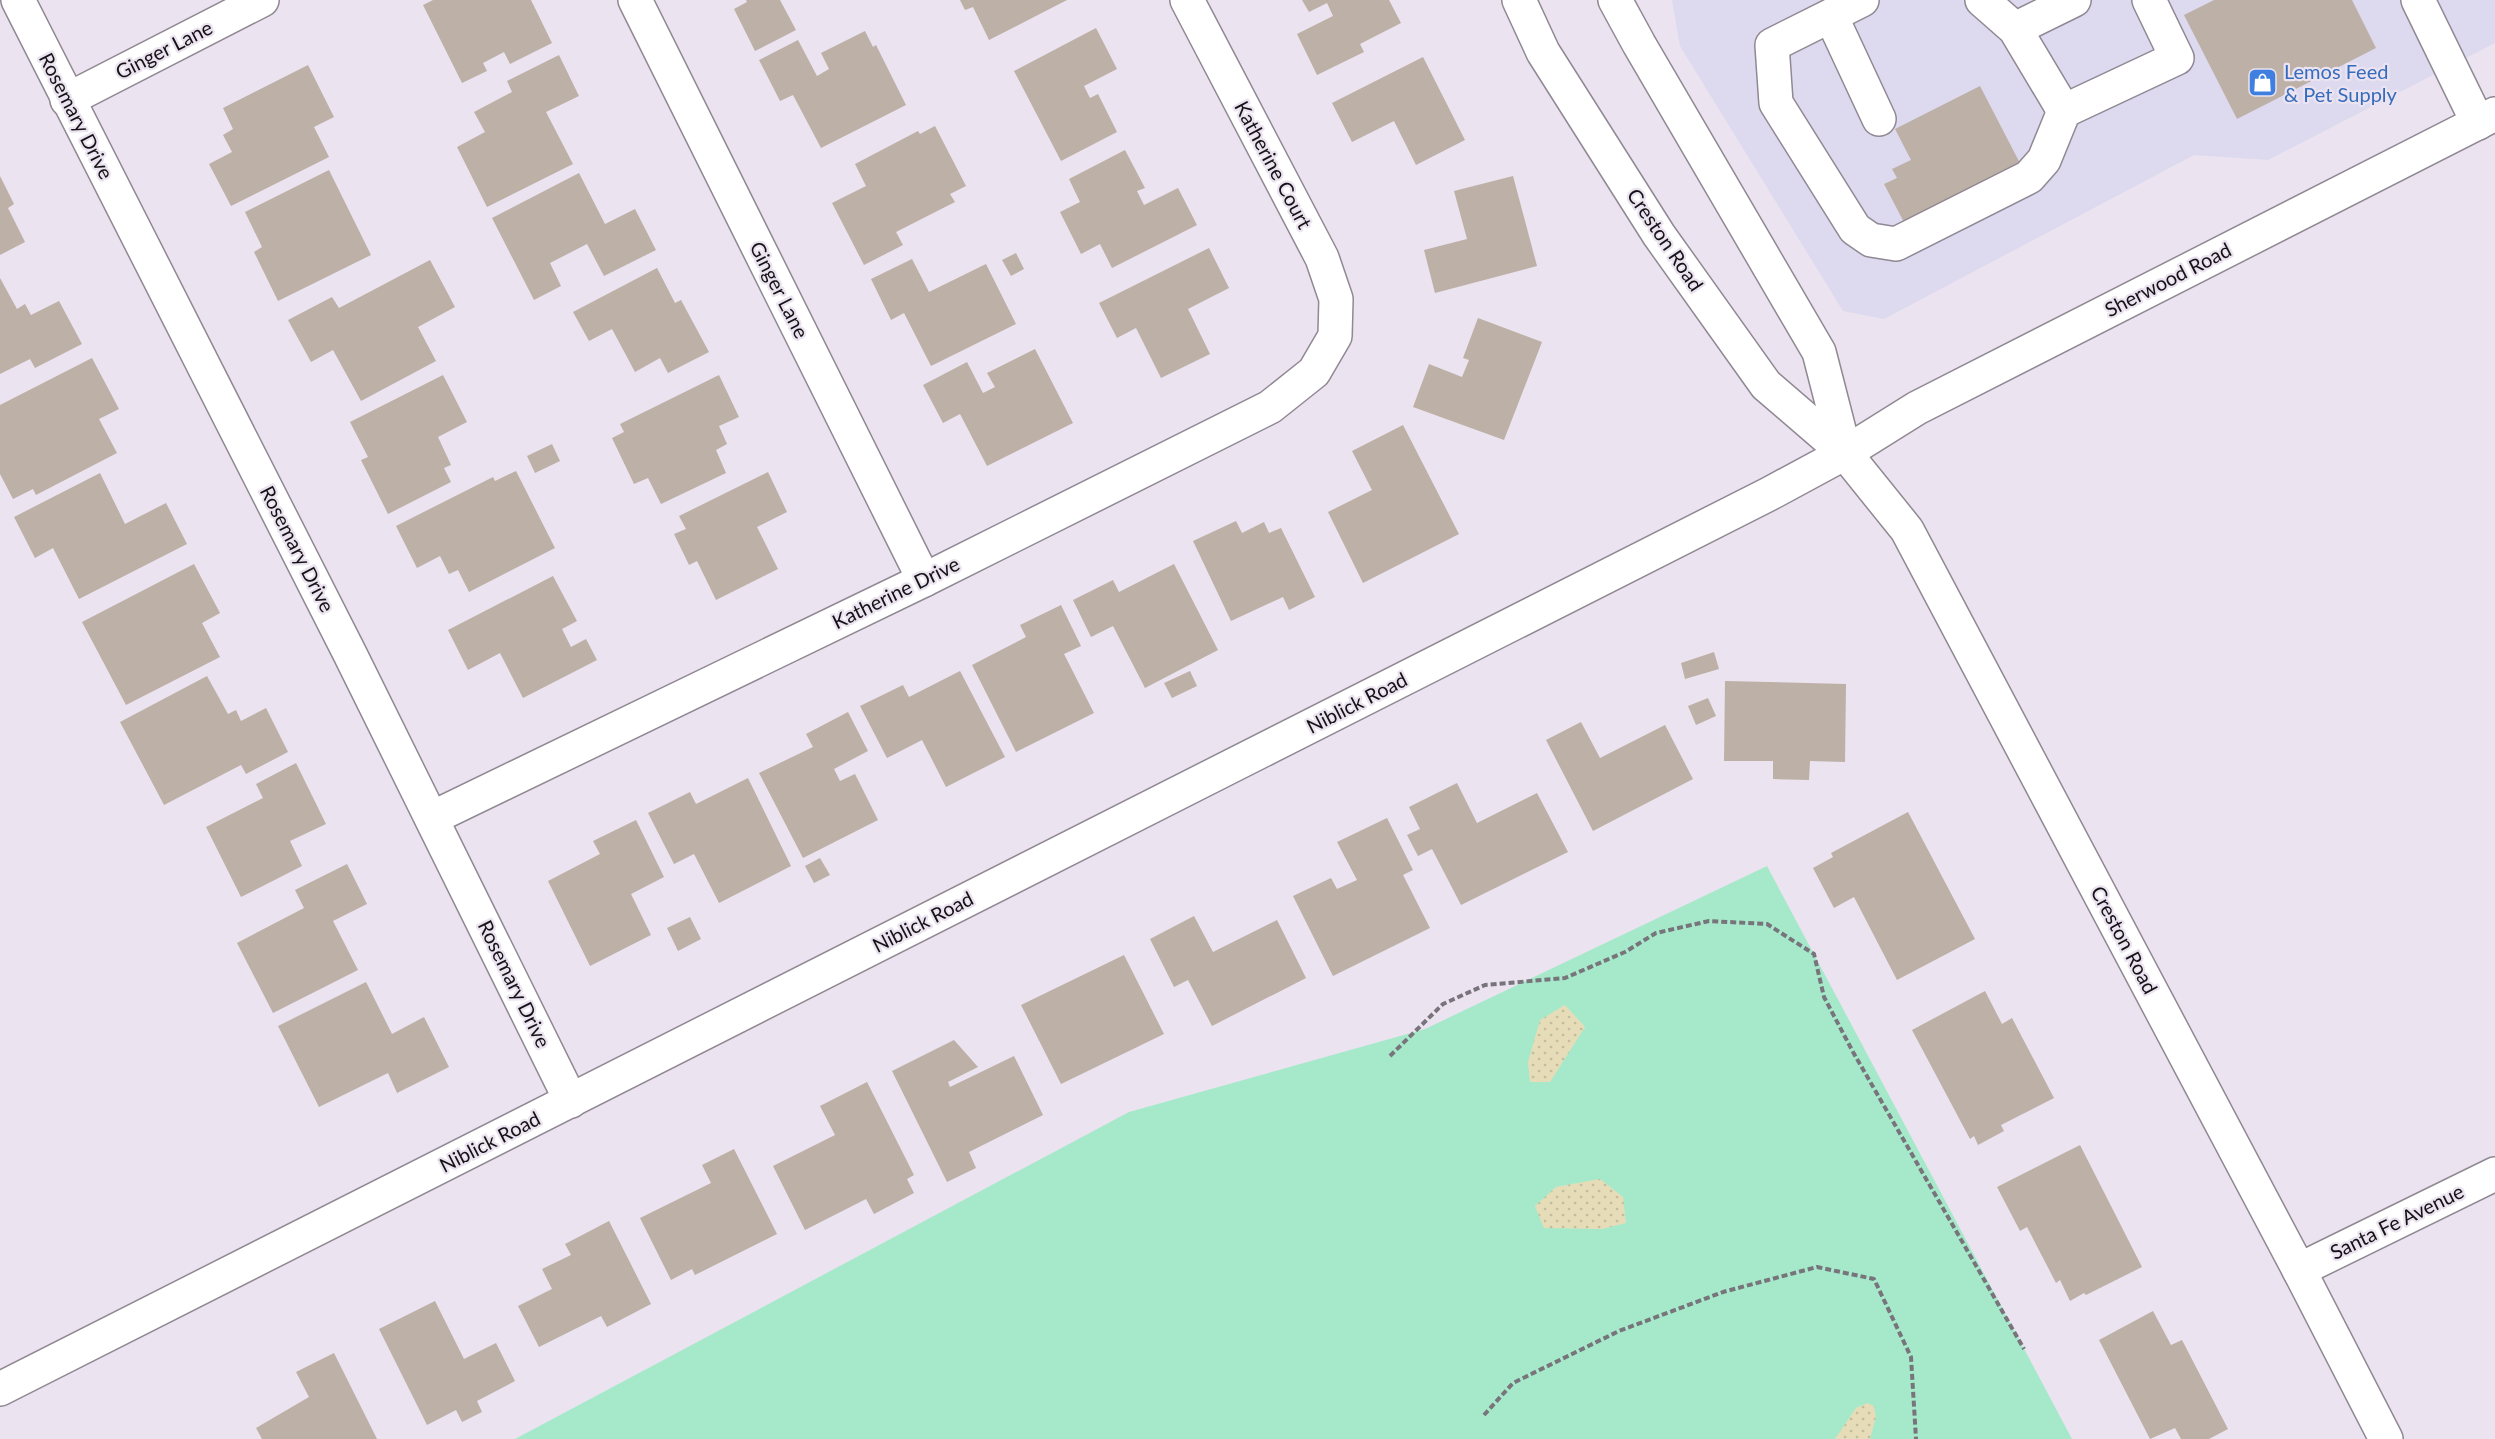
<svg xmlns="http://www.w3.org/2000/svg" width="2495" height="1439" font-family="Lato,sans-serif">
	<defs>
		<pattern id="sand-dots" width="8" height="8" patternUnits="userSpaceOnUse" patternTransform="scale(1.5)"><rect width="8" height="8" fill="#e6ddb8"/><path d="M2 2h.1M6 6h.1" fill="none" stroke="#c4bd9d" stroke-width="1.8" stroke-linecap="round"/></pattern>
	</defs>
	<rect width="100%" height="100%" fill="#ebe3ef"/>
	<path fill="#ddd9ef" d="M1672 0H2495V43L2268 160 2194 155 1884 319 1843 311 1680 46Z"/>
	<path fill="#a6e9ca" d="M1767 866 2072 1439H515L1129 1112 1425 1029Z"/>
	<g fill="url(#sand-dots)">
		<path d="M1565 1005 1585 1027 1550 1082H1530L1528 1062 1540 1020Z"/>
		<path d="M1600 1179 1623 1197 1626 1223 1602 1229 1544 1228 1535 1206 1556 1187Z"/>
		<path d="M1867 1403 1874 1406 1876 1417 1870 1439H1835L1856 1408Z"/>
	</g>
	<g fill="#bdb0a7">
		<path d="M433 0H531L552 43 510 64 504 52 483 63 487 71 462 83 423 5Z"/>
		<path d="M746 0H780L796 30 755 51 734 9 747 2Z"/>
		<path d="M960 0H1067L989 40 973 7 965 10Z"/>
		<path d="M1302 0H1389L1401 23 1360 44 1364 52 1317 75 1297 34 1333 16 1327 3 1309 12Z"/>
		<path d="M2214 0H2352L2376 48 2237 119 2184 15Z"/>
		<path d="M1096 28 1117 69 1084 86 1090 98 1098 94 1117 132 1061 161 1014 71Z"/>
		<path d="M865 31 873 47 876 45 906 105 821 148 793 95 780 101 759 60 798 40 817 76 829 69 821 53Z"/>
		<path d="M559 55 579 96 546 112 573 164 487 207 457 147 485 132 474 112 512 92 507 81Z"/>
		<path d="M1423 57 1465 140 1416 165 1394 121 1352 142 1332 103Z"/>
		<path d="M308 65 334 117 314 127 329 157 231 206 209 164 232 152 223 135 233 129 223 108Z"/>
		<path d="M1980 86 2024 171 1908 230 1884 184 1897 178 1892 169 1911 160 1895 129Z"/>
		<path d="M935 126 966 186 950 194 955 202 896 232 903 245 864 265 832 203 866 186 855 164 918 131 920 134Z"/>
		<path d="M1125 150 1145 188 1137 191 1144 205 1178 188 1197 225 1112 268 1100 244 1081 254 1060 212 1080 202 1069 179Z"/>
		<path d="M329 170 371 255 278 301 254 252 262 247 245 212Z"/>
		<path d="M579 173 605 224 635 209 656 250 604 276 587 244 550 263 561 286 534 300 492 218Z"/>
		<path d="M0 176 14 204 8 208 25 242 0 255Z"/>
		<path d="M1513 176 1537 266 1435 293 1424 250 1467 239 1454 191Z"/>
		<path d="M1209 248 1229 288 1188 309 1210 354 1161 378 1136 328 1117 338 1099 303Z"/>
		<path d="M1016 253 1024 269 1011 276 1002 260Z"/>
		<path d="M912 259 929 292 986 264 1016 324 931 366 904 313 891 320 871 279Z"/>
		<path d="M430 260 455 307 418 327 436 361 361 401 333 350 311 362 288 320 332 297 339 308Z"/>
		<path d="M657 268 675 303 681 300 709 352 668 373 660 358 635 372 612 329 589 341 573 312Z"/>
		<path d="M0 278 17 309 25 304 31 315 59 301 82 344 35 368 30 359 0 374Z"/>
		<path d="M1478 318 1542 342 1504 440 1413 407 1429 364 1462 377 1469 360 1463 358Z"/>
		<path d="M1035 349 1073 423 987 466 960 414 943 423 923 385 967 362 983 393 995 387 987 373Z"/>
		<path d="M92 358 119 409 99 419 117 453 36 495 33 489 13 499 0 474V405Z"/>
		<path d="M443 375 467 422 438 437 451 465 444 468 451 482 388 514 361 460 368 457 350 422Z"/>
		<path d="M719 375 739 417 719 426 727 444 716 450 726 473 661 504 648 478 634 484 612 438 624 432 620 424Z"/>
		<path d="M1403 425 1459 534 1363 583 1328 512 1372 490 1352 451Z"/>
		<path d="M552 444 560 461 535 473 527 456Z"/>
		<path d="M516 471 555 548 469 592 458 570 449 574 440 556 417 568 396 526 493 477 495 481Z"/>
		<path d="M768 472 787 512 757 527 778 569 716 600 697 561 689 565 674 534 686 529 679 516Z"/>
		<path d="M100 473 125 524 166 503 187 544 79 599 53 548 35 558 14 517Z"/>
		<path d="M1236 521 1242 533 1264 522 1269 533 1281 528 1315 597 1289 610 1283 597 1231 621 1193 541Z"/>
		<path d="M194 564 220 613 202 623 220 657 126 705 82 622Z"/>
		<path d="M1174 564 1218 650 1145 688 1113 626 1091 637 1073 600 1113 580 1119 592Z"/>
		<path d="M553 576 577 621 562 629 571 647 586 639 597 660 523 698 500 653 468 670 448 630Z"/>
		<path d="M1061 605 1081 646 1064 654 1094 713 1016 752 972 665 1026 637 1020 625Z"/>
		<path d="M1714 652 1719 669 1685 679 1681 663Z"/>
		<path d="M960 671 1005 757 946 787 922 740 887 758 860 706 903 685 909 697Z"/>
		<path d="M1190 671 1197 686 1172 698 1164 683Z"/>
		<path d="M207 676 228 714 236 710 241 721 266 708 288 752 246 774 241 765 164 805 120 722Z"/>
		<path d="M1725 681 1846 684 1845 762 1810 761 1809 780 1773 779V761H1724Z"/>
		<path d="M1708 698 1716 716 1696 725 1688 706Z"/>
		<path d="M848 712 868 751 834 769 840 781 855 774 878 820 803 858 759 773 813 747 806 734Z"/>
		<path d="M1581 722 1600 758 1665 725 1693 779 1593 831 1546 740Z"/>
		<path d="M296 763 326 824 290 841 302 866 241 897 206 827 263 798 256 784Z"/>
		<path d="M748 778 791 866 719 903 694 854 674 864 648 813 690 792 696 804Z"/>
		<path d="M1457 783 1477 823 1537 793 1568 852 1461 905 1432 849 1418 856 1407 835 1420 829 1409 807Z"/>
		<path d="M1908 812 1975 939 1897 980 1854 897 1834 908 1813 868 1833 857 1831 853Z"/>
		<path d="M1387 818 1413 870 1403 875 1430 928 1333 976 1293 896 1331 878 1337 889 1357 880 1337 842Z"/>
		<path d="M636 820 664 877 631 894 651 935 590 966 548 881 600 854 593 841Z"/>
		<path d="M820 858 830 875 814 883 805 866Z"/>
		<path d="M347 864 367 904 333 921 358 970 273 1013 237 943 304 908 295 890Z"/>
		<path d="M1194 916 1213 952 1277 920 1306 978 1212 1026 1188 980 1174 987 1150 939Z"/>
		<path d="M690 917 701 939 678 951 667 928Z"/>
		<path d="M1124 955 1164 1034 1061 1084 1021 1005Z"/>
		<path d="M366 982 392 1034 424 1017 449 1067 397 1093 388 1073 319 1107 278 1026Z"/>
		<path d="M1985 991 2002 1024 2012 1018 2054 1098 2001 1125 2004 1131 1978 1145 1974 1136 1970 1139 1912 1030Z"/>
		<path d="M954 1040 978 1067 948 1082 950 1087 1014 1056 1043 1115 969 1152 976 1168 947 1182 892 1071Z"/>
		<path d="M867 1082 914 1175 907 1179 914 1193 874 1214 866 1199 805 1230 773 1166 835 1135 820 1106Z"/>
		<path d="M2080 1145 2142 1267 2086 1295 2084 1293 2070 1301 2060 1280 2056 1283 2027 1227 2020 1231 1997 1187Z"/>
		<path d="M734 1149 777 1234 695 1275 692 1269 671 1280 640 1218 711 1183 702 1165Z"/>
		<path d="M609 1221 651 1304 607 1327 601 1316 539 1347 518 1306 552 1289 542 1269 571 1255 565 1244Z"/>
		<path d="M435 1301 464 1359 496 1343 515 1381 477 1401 482 1412 462 1422 456 1410 427 1425 379 1329Z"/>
		<path d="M2153 1311 2171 1345 2182 1340 2228 1429 2209 1439H2181L2175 1428 2150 1439 2099 1340Z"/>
		<path d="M334 1353 377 1439H262L256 1428 309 1397 296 1372Z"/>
	</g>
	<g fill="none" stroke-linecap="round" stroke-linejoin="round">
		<defs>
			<g id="minor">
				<path d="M18 0 350 654 571 1101"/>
				<path d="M635 0 924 580"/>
				<path d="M1862 0 1772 45 1776 103 1855 229 1871 240 1896 244 2029 177 2044 160 2064 111 2177 58 2149 0"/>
				<path d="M1982 0 2015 29 2064 111"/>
				<path d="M2418 0 2478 123"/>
				<path d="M1831 16 1879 119"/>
				<path d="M2015 29 2074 0"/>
				<path d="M67 100 262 0"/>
				<path d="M1845 453 1917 408 2495 114"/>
				<path d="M432 818 924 580 1270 407 1314 372 1335 336 1336 299 1322 258 1187 0"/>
				<path d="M2299 1270 2495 1174"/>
			</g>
			<g id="major">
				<path d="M1519 0 1543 52 1659 235 1766 385 1845 453 1907 530 2299 1270 2386 1439"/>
				<path d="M1615 0 1639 44 1819 352 1845 453"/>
				<path d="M0 1389 1769 494 1845 453"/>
			</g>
		</defs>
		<use href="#minor" stroke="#908893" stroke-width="36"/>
		<use href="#major" stroke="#908893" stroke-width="36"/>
		<g stroke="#78747b" stroke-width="4" stroke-dasharray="6 3" stroke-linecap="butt">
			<path d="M1390 1056 1443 1004 1485 985 1565 978 1625 952 1656 933 1709 921 1767 924 1814 954 1824 997 1853 1052 2024 1349"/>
			<path d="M1484 1415 1513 1383 1619 1331 1723 1292 1817 1267 1874 1279 1911 1357 1916 1439"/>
		</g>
		<use href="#minor" stroke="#fff" stroke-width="33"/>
		<use href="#major" stroke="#fff" stroke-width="33"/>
	</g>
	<defs>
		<symbol id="shop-square" viewBox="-11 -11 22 22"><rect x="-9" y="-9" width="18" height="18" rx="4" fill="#3f7fe0" stroke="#ebe3ef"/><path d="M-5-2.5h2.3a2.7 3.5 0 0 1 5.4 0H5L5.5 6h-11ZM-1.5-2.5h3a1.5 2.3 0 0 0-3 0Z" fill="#fff"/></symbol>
	</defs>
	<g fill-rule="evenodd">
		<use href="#shop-square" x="2246" y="66" width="33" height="33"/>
	</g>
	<g text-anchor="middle" stroke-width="4.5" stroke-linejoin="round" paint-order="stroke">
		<g font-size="20" fill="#141216" stroke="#ebe3ef">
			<text transform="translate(164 50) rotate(-27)" y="7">Ginger Lane</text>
			<text transform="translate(76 116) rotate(63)" y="7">Rosemary Drive</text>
			<text transform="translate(1273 165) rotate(62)" y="7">Katherine Court</text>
			<text transform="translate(1665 240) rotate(56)" y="7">Creston Road</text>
			<text transform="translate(2168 280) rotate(-27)" y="7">Sherwood Road</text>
			<text transform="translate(779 290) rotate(63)" y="7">Ginger Lane</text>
			<text transform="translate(297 549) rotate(63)" y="7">Rosemary Drive</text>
			<text transform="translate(896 593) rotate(-26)" y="7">Katherine Drive</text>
			<text transform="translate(1357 703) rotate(-27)" y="7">Niblick Road</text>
			<text transform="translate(923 922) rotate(-27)" y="7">Niblick Road</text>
			<text transform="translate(2124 940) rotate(62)" y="7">Creston Road</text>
			<text transform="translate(514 984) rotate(64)" y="7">Rosemary Drive</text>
			<text transform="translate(490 1142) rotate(-27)" y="7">Niblick Road</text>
			<text transform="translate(2397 1222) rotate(-26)" y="7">Santa Fe Avenue</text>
		</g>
		<g font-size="20" fill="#366cbe" stroke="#ebe3ef" text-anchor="start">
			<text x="2284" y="79">Lemos Feed<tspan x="2284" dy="23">&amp; Pet Supply</tspan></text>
		</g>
	</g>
</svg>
